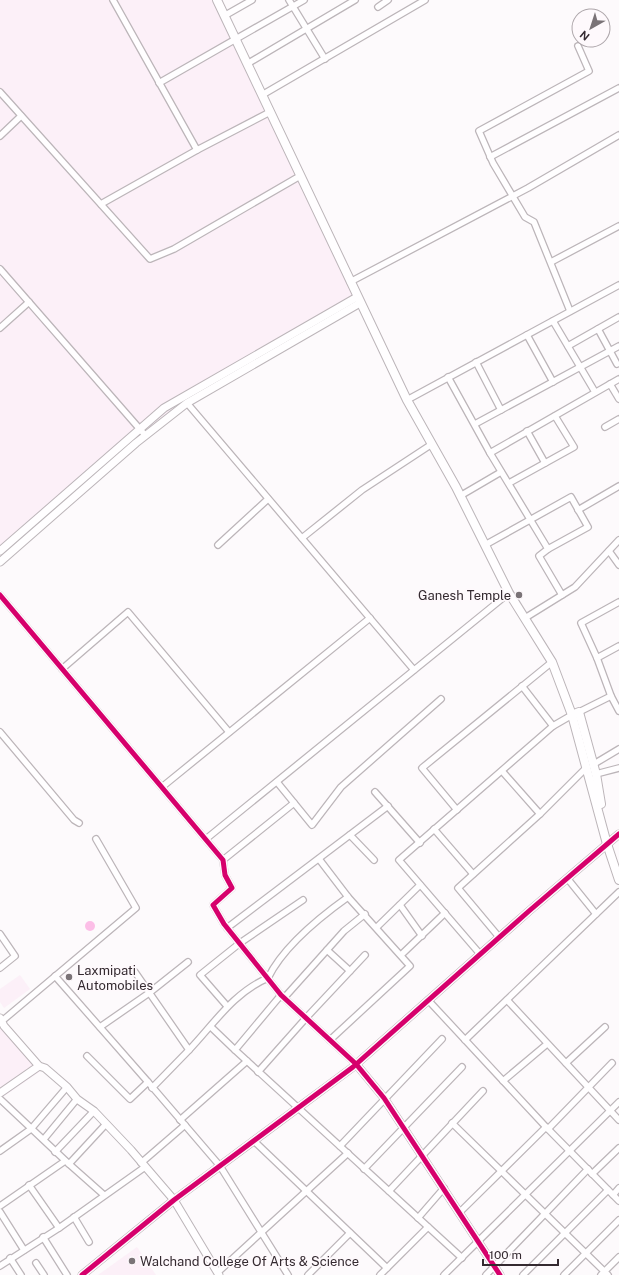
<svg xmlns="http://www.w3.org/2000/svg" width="619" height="1275" font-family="'Public Sans',sans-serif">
	<rect width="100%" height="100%" fill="#fdfafc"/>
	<g fill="#fcf0f8">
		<path d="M0 0H218L358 300 182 406 0 559Z"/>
		<path d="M20 975 30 989 4 1008 0 1002V989Z"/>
		<path d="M0 1021 45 1068 0 1099Z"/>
		<path d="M137 1247 156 1275H98Z"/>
	</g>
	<circle fill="#fcbee7" cx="90" cy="926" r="5"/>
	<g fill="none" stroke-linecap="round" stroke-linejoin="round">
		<defs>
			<g id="minor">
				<path d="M113 0 197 150 270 112"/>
				<path d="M289 0 325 59"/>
				<path d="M378 7 388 0"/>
				<path d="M224 16 252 0"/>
				<path d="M247 64 355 0"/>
				<path d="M159 83 304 0"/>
				<path d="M0 92 150 259 174 249 300 176"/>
				<path d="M262 95 425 0"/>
				<path d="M0 136 21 116"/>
				<path d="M490 157 619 88"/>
				<path d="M101 204 197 150"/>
				<path d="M551 262 619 226"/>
				<path d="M0 269 145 435"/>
				<path d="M350 282 528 188 619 135"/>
				<path d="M570 311 534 222 525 217 493 163 479 131 589 71 578 46"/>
				<path d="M553 321 595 392"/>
				<path d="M0 328 29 302"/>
				<path d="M598 329 617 364"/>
				<path d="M527 335 553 382"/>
				<path d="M568 346 619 317"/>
				<path d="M476 362 501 410"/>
				<path d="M448 377 490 453 548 549 539 556 562 595"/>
				<path d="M610 384 619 399"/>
				<path d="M407 400 619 285"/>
				<path d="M187 403 414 670"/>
				<path d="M475 424 619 346"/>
				<path d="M605 427 619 419"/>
				<path d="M527 431 545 463"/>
				<path d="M490 453 619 379"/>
				<path d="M509 483 574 447 555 416"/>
				<path d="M460 496 501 472"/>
				<path d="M578 510 619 486"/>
				<path d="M302 538 362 490 432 444"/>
				<path d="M218 545 268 499"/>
				<path d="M485 545 571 497 588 527 548 549"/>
				<path d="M609 551 619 565"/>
				<path d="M0 595 223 860 225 875 232 888 213 905 224 924 281 995 356 1064"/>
				<path d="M619 602 581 623 597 658 619 646"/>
				<path d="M525 618 575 587 619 540"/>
				<path d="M597 658 611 696"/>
				<path d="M62 669 128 612 229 732"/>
				<path d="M522 686 553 726"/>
				<path d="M579 712 611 696 619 711"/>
				<path d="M0 732 74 820 79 823"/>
				<path d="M594 764 619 749"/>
				<path d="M502 771 540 814"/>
				<path d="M596 774 619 768"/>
				<path d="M277 782 312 825 341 787 441 699"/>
				<path d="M162 787 370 618"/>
				<path d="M375 792 420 843"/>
				<path d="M457 810 422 768 552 662"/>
				<path d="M434 829 473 874"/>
				<path d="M350 835 374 860"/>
				<path d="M206 839 509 593"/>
				<path d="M319 859 348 897 410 966 330 1040"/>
				<path d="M223 860 294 803"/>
				<path d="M567 878 596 914"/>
				<path d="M400 905 422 936"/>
				<path d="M377 927 420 885"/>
				<path d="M227 928 388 806"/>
				<path d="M499 937 458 888 540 814 587 767"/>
				<path d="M327 950 350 971"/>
				<path d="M480 954 399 860 553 726 572 715"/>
				<path d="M401 955 445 913"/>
				<path d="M0 968 15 956 0 934"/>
				<path d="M135 972 189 1050C213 1025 234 992 268 978 283 947 320 917 348 897"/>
				<path d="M55 976 148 1082"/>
				<path d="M281 995 235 1050 462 1258"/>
				<path d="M284 998 344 931 365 914"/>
				<path d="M428 1000 546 1127 619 1201"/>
				<path d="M507 1000 619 1120"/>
				<path d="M227 1006 200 975 240 943 303 900"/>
				<path d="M2 1021 136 908 96 839"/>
				<path d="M100 1027 149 993 188 962"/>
				<path d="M211 1027 235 1050"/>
				<path d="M465 1040 619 892"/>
				<path d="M87 1056 130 1099 148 1082 220 1166 288 1275"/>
				<path d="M566 1063 605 1027"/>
				<path d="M258 1072 306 1018 365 955"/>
				<path d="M503 1081 547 1044"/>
				<path d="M152 1088 189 1050"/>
				<path d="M0 1099 69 1164 104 1195"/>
				<path d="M180 1120 247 1061"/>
				<path d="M452 1123 608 1275"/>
				<path d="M548 1129 612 1063"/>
				<path d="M44 1139 77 1099"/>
				<path d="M254 1141 387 1268"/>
				<path d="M340 1146 442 1039"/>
				<path d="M0 1151 31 1129 67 1087"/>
				<path d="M55 1152 94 1111"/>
				<path d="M141 1163 185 1125"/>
				<path d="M69 1164 106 1124"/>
				<path d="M364 1169 462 1067"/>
				<path d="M592 1174 619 1148"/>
				<path d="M29 1185 59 1228"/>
				<path d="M389 1191 483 1091"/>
				<path d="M613 1195 619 1188"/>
				<path d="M0 1206 65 1161"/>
				<path d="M0 1212 24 1250"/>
				<path d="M460 1212 546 1127"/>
				<path d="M74 1217 89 1242"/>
				<path d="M418 1218 444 1188"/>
				<path d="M43 1237 67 1275"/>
				<path d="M10 1258 21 1275"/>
				<path d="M36 1263 44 1275"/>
				<path d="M0 1266 59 1228 145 1167"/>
				<path d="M218 1272 348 1153"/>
				<path d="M308 1275 350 1233"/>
				<path d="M380 1275 428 1227"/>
				<path d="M444 1275 619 1102"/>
				<path d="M486 1275 588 1169"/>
				<path d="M523 1275 608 1190"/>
				<path d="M564 1275 619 1220"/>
				<path d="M601 1275 619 1257"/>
			</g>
			<g id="tertiary">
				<path d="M0 551 164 408 357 297"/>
				<path d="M0 562 136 443 187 403 360 303"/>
				<path d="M0 1018 4 1026 39 1066 45 1068 67 1087 77 1099 94 1111 131 1150 174 1200 219 1275"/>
				<path d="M356 1064 384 1098 500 1275"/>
				<path d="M0 1093 39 1066"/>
				<path d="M82 1275 174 1200 353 1067 529 911 619 834"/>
			</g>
			<g id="secondary">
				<path d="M217 0 407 400 456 487 509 593 552 662 572 715 607 844 619 880"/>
				<path d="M572 715 579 712 596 774 601 804"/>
			</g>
		</defs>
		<use href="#minor" stroke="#bcb5b9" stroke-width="8"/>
		<use href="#tertiary" stroke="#bcb5b9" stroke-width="9"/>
		<use href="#secondary" stroke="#bcb5b9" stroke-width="10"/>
		<use href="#minor" stroke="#fffeff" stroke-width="5.5"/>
		<use href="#tertiary" stroke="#fffeff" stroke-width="7"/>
		<use href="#secondary" stroke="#fffeff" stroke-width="8"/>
		<defs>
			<g id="cycleway">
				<path d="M0 595 223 860 225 875 232 888 213 905 224 924 281 995 356 1064 384 1098 500 1275"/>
				<path d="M82 1275 174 1200 353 1067 529 911 619 834"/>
			</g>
		</defs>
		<use href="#cycleway" stroke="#fef9fc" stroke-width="8"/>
		<use href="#cycleway" stroke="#d6006c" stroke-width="5"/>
	</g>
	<g fill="#7a7377" stroke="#fef9fc" stroke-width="1.5">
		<circle cx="519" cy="595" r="4"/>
		<circle cx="69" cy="977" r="4"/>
		<circle cx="132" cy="1261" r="4"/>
	</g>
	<g text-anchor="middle" stroke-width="3.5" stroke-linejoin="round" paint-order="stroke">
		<g font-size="13" fill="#342a30" stroke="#fef9fc" text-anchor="start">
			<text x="511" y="600" text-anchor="end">Ganesh Temple</text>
			<text x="77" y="975">Laxmipati<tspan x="77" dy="15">Automobiles</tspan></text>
			<text x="140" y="1266">Walchand College Of Arts &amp; Science</text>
		</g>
	</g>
	<g transform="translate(591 28) rotate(219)"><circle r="19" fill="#fef9fc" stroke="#ada6aa"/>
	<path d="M0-3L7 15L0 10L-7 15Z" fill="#7a7377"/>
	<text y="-6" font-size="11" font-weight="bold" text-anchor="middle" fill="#342a30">N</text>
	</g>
	<path d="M483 1259v6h75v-6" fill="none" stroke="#342a30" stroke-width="2"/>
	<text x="489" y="1259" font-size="12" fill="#342a30" stroke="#fef9fc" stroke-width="3" paint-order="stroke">100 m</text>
</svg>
